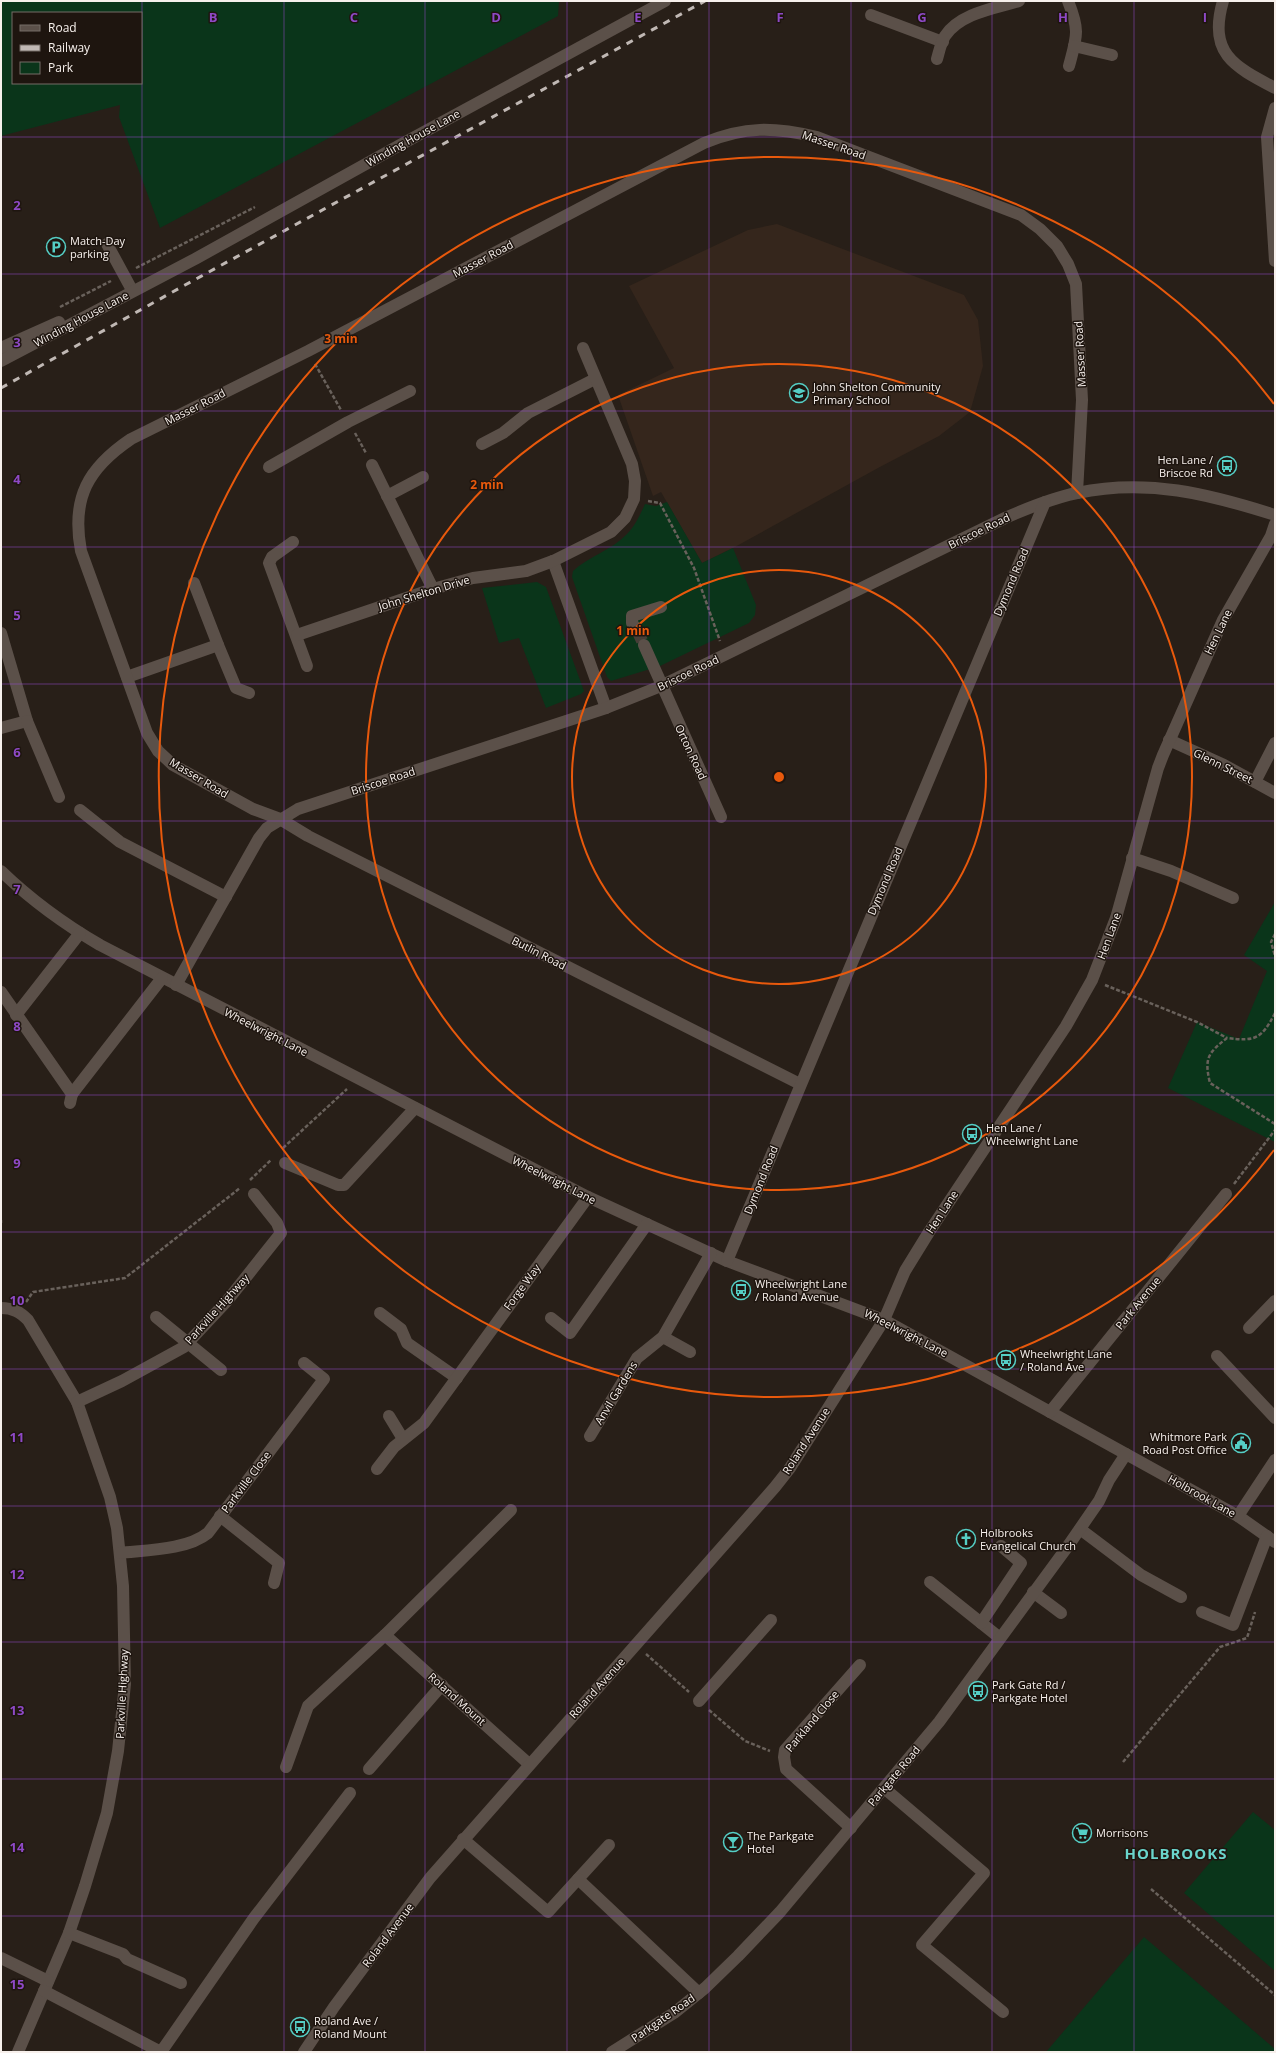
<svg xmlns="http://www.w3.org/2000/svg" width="1276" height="2053" font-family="'Open Sans',sans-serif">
	<rect width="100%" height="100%" fill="#281f18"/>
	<path fill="#35261c" d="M777 224 964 295 978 320 983 366 970 412 939 436 878 468 733 548 702 563 661 492 653 496 618 395 674 368 629 286 748 230Z"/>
	<g fill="#0a351a" fill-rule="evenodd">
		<path d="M1 1H559L558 16 160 228 119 117 120 105 1 136ZM13 13H141V83H13Z"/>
		<path d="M667 502 702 563 733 548 756 605 755 615 749 623 660 666 611 681 607 677 572 577 573 571C589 556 612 550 627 534 635 526 640 515 645 504L656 506Z"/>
		<path d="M537 582 546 587 584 691 581 694 546 708 519 638 499 643 482 588Z"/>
		<path d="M1275 902V1142L1168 1088 1197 1022 1239 1039 1267 971 1244 955Z"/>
		<path d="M1253 1812 1275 1830V1971L1184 1893Z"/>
		<path d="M1144 1937 1275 2049V2052H1046Z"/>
	</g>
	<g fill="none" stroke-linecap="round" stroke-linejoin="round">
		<path stroke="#473e38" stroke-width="12" stroke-dasharray="12 6" stroke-linecap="butt" d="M637 630 644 645"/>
		<g stroke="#69615b" stroke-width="2.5" stroke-dasharray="4 2" stroke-linecap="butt">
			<path d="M136 268 255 207"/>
			<path d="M60 307 111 281"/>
			<path d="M315 364 341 410"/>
			<path d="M355 433 366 453"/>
			<path d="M648 501 660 503 694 568 720 641"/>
			<path d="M1275 934 1271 942 1275 956"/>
			<path d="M1105 985 1197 1022 1227 1038"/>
			<path d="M1275 1013C1262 1038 1256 1042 1227 1038 1208 1053 1204 1058 1210 1083L1275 1124"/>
			<path d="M283 1148 347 1089"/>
			<path d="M250 1180 271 1160"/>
			<path d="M1234 1184 1275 1130"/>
			<path d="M1 1220V1223"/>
			<path d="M26 1302 33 1292 125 1278 240 1188"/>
			<path d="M646 1654 689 1692"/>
			<path d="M709 1710 745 1741 770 1751"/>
			<path d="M1123 1762 1220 1647 1247 1638 1255 1612"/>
			<path d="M1151 1889 1275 1995"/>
		</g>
		<g stroke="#5b5049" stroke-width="12">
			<path d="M1068 1C1080 31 1077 36 1069 66"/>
			<path d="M1223 1C1208 53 1233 66 1275 88"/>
			<path d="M871 15 943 42"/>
			<path d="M1074 46 1112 55"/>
			<path d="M937 59C939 52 941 42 945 36 960 13 996 8 1019 1"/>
			<path d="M1275 108 1267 137 1275 261"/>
			<path d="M107 244 132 290"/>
			<path d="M1 348 59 322"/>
			<path d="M1 361 195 259 400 145 665 1"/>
			<path d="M482 444 503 433 528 413 595 379"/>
			<path d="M372 465 433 589"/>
			<path d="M269 467 348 422 410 391"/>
			<path d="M387 496 423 477"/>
			<path d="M293 542 272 557 269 563 307 666"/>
			<path d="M553 561 606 708"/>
			<path d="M637 630 632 623V616L661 607"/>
			<path d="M1 633 27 721 1 728"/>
			<path d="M297 635 433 589 473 578 526 571 553 561 611 532 625 518 634 499 635 481 632 464 583 348"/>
			<path d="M218 645 236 688 249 693"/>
			<path d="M644 645 721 817"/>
			<path d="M127 677 218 645 194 583"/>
			<path d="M27 721 59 797"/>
			<path d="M1169 740 1224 765 1275 793"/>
			<path d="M1255 782 1275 743"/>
			<path d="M80 810 120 842 226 897"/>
			<path d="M1132 858 1171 871 1233 898"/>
			<path d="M1 871C31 900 64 924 100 945L588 1197 727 1261 884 1320 1238 1516 1275 1542"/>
			<path d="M176 985 259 838 267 828 298 809 606 708 661 686 1005 518C1028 508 1052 498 1077 493 1147 478 1209 494 1275 515"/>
			<path d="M1 992 72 1094 70 1103"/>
			<path d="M16 1015 80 933"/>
			<path d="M800 1084 308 836 280 819 253 809 173 765 158 751 147 733 81 551C71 498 88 468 131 439L308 351 704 143C745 126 774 127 817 137L1021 215 1040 229 1057 246 1068 264 1076 284 1082 400 1077 493"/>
			<path d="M72 1094 162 978"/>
			<path d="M285 1163 338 1185H344L415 1108"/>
			<path d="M727 1261 1045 502"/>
			<path d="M1 1308C13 1308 20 1312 28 1320L77 1402 110 1497 117 1528 123 1586 125 1684 118 1751 107 1813 85 1886 69 1933 18 2052"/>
			<path d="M380 1313 401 1329 407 1343 457 1378"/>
			<path d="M156 1317 221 1370"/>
			<path d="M551 1318 570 1333 647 1224"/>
			<path d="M1249 1328 1275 1301"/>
			<path d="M663 1337 690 1352"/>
			<path d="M1217 1356 1275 1418"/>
			<path d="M77 1402 122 1381 184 1347 227 1301 281 1233 277 1223 254 1194"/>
			<path d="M1050 1412 1226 1194"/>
			<path d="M389 1416 403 1439"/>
			<path d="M590 1436 637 1358 663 1337 711 1253"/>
			<path d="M377 1469 394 1447 424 1423 588 1197"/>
			<path d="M220 1516 279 1563 274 1583"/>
			<path d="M1238 1516 1275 1460"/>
			<path d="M1080 1529 1141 1575 1181 1597"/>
			<path d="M120 1553C147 1550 187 1550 208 1533L324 1379 304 1363"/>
			<path d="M930 1582 1000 1638"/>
			<path d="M1033 1592 1061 1613"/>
			<path d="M1202 1612 1233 1625 1267 1536"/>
			<path d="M981 1623 1021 1563 1001 1546"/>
			<path d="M385 1635 529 1764"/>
			<path d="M699 1701 771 1620"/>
			<path d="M286 1767 308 1706 385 1635 511 1510"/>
			<path d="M369 1769 442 1685"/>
			<path d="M884 1788 984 1873 922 1945 1003 2012"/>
			<path d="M851 1828 786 1769 784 1757 785 1750 860 1665"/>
			<path d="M463 1839 548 1912 609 1845"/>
			<path d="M578 1879 699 1993"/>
			<path d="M69 1933 123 1954 127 1959 181 1983"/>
			<path d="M1 1958 48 1981"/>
			<path d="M44 1991 161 2052 254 1918 350 1793"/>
			<path d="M304 2052 334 2007 430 1878 775 1487 790 1468 884 1320 905 1271 929 1232 1066 1026 1092 980 1116 918 1158 768 1163 755 1223 620 1271 536 1275 524"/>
			<path d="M612 2052 674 2013 705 1988 738 1956 780 1912 939 1722 1068 1546 1099 1501 1109 1480 1126 1454"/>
		</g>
		<path stroke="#c0b8b4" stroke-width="3" stroke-dasharray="7 7" stroke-linecap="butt" d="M1 388 185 285 705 1"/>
	</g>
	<path fill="none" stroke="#8e49c6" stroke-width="1" stroke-opacity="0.55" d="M142 1V2052M284 1V2052M425 1V2052M567 1V2052M709 1V2052M851 1V2052M992 1V2052M1134 1V2052M1 137H1275M1 274H1275M1 411H1275M1 547H1275M1 684H1275M1 821H1275M1 958H1275M1 1095H1275M1 1232H1275M1 1369H1275M1 1506H1275M1 1642H1275M1 1779H1275M1 1916H1275"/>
	<g fill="none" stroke="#e8590c" stroke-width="2">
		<circle cx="779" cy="777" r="207"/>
		<circle cx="779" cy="777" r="413"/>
		<path d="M1274 1150A620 620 0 1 1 1274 404"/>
	</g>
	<defs>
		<symbol id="parking-ring" viewBox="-11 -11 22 22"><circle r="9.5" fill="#1e150f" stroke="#55cec5" stroke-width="1.5"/><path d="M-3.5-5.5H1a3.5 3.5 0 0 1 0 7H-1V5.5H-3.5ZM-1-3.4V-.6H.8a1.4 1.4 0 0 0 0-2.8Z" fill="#55cec5"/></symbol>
		<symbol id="school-ring" viewBox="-11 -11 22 22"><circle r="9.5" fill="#1e150f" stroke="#55cec5" stroke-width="1.5"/><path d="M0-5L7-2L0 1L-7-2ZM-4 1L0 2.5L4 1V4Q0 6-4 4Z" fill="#55cec5"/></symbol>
		<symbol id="bus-ring" viewBox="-11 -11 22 22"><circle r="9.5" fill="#1e150f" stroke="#55cec5" stroke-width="1.5"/><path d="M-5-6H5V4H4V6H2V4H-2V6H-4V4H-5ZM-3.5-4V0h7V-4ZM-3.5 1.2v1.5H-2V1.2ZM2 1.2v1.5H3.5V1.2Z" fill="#55cec5"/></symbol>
		<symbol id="civic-ring" viewBox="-11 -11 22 22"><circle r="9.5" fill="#1e150f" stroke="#55cec5" stroke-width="1.5"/><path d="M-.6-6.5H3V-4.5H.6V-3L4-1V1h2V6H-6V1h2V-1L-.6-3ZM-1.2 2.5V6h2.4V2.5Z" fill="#55cec5"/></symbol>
		<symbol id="church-ring" viewBox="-11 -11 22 22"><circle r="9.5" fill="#1e150f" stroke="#55cec5" stroke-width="1.5"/><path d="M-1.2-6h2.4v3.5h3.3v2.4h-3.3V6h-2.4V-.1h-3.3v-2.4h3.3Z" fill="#55cec5"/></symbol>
		<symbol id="supermarket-ring" viewBox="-11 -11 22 22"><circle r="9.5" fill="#1e150f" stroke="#55cec5" stroke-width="1.5"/><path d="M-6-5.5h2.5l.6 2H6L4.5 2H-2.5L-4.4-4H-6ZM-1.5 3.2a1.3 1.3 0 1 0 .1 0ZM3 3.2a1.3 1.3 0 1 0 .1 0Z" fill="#55cec5"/></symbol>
		<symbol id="bar-ring" viewBox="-11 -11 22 22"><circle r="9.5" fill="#1e150f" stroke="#55cec5" stroke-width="1.5"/><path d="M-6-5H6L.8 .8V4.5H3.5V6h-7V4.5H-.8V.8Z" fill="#55cec5"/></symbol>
	</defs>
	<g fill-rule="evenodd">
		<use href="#parking-ring" x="45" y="236" width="22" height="22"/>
		<use href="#school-ring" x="788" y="382" width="22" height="22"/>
		<use href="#bus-ring" x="1216" y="455" width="22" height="22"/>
		<use href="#bus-ring" x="961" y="1123" width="22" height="22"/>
		<use href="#bus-ring" x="730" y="1279" width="22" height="22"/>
		<use href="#bus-ring" x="995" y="1349" width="22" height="22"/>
		<use href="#civic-ring" x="1230" y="1432" width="22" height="22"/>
		<use href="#church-ring" x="955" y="1528" width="22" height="22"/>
		<use href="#bus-ring" x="967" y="1680" width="22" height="22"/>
		<use href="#supermarket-ring" x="1071" y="1822" width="22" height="22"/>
		<use href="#bar-ring" x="722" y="1831" width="22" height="22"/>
		<use href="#bus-ring" x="289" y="2016" width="22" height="22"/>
	</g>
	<g text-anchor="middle" stroke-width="3" stroke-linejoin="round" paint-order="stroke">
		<g font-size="11" fill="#f7f0ec" stroke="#1e150f">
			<text transform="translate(413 138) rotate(-29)" y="4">Winding House Lane</text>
			<text transform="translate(834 145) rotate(19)" y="4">Masser Road</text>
			<text transform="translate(483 259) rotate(-28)" y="4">Masser Road</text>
			<text transform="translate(81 319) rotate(-28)" y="4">Winding House Lane</text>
			<text transform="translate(1080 354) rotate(-93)" y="4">Masser Road</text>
			<text transform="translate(195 407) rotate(-27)" y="4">Masser Road</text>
			<text transform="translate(979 531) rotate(-26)" y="4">Briscoe Road</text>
			<text transform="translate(1011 582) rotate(-67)" y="4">Dymond Road</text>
			<text transform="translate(424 593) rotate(-17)" y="4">John Shelton Drive</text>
			<text transform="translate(1218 632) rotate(-64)" y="4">Hen Lane</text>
			<text transform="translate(688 673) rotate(-26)" y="4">Briscoe Road</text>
			<text transform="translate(691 752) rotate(65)" y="4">Orton Road</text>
			<text transform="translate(1223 766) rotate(26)" y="4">Glenn Street</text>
			<text transform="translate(199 778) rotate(31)" y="4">Masser Road</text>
			<text transform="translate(383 781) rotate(-18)" y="4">Briscoe Road</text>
			<text transform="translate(885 881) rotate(-67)" y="4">Dymond Road</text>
			<text transform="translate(1109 936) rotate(-70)" y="4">Hen Lane</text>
			<text transform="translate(539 953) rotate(27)" y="4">Butlin Road</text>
			<text transform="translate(266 1032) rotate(27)" y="4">Wheelwright Lane</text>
			<text transform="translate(554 1180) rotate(27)" y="4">Wheelwright Lane</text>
			<text transform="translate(761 1180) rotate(-68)" y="4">Dymond Road</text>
			<text transform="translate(942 1212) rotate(-57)" y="4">Hen Lane</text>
			<text transform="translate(522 1287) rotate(-54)" y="4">Forge Way</text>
			<text transform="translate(1138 1303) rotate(-51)" y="4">Park Avenue</text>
			<text transform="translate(217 1309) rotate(-48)" y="4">Parkville Highway</text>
			<text transform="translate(906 1333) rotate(27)" y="4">Wheelwright Lane</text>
			<text transform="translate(616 1393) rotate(-59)" y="4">Anvil Gardens</text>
			<text transform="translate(806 1441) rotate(-57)" y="4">Roland Avenue</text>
			<text transform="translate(246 1482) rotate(-53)" y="4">Parkville Close</text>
			<text transform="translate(1202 1496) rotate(29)" y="4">Holbrook Lane</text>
			<text transform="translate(597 1688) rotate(-48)" y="4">Roland Avenue</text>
			<text transform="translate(122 1694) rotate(-87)" y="4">Parkville Highway</text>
			<text transform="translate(457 1699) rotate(42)" y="4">Roland Mount</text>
			<text transform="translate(812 1721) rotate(-50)" y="4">Parkland Close</text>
			<text transform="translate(894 1776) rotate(-50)" y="4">Parkgate Road</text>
			<text transform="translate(388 1935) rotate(-53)" y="4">Roland Avenue</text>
			<text transform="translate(663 2018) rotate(-35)" y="4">Parkgate Road</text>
		</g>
		<g font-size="11" fill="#f7f0ec" stroke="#1e150f" text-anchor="start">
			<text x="70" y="245">Match-Day<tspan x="70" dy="13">parking</tspan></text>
			<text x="813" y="391">John Shelton Community<tspan x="813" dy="13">Primary School</tspan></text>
			<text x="1213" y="464" text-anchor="end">Hen Lane /<tspan x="1213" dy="13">Briscoe Rd</tspan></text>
			<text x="986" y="1132">Hen Lane /<tspan x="986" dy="13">Wheelwright Lane</tspan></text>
			<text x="755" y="1288">Wheelwright Lane<tspan x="755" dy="13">/ Roland Avenue</tspan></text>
			<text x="1020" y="1358">Wheelwright Lane<tspan x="1020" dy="13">/ Roland Ave</tspan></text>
			<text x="1227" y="1441" text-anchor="end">Whitmore Park<tspan x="1227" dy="13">Road Post Office</tspan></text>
			<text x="980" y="1537">Holbrooks<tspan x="980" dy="13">Evangelical Church</tspan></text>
			<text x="992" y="1689">Park Gate Rd /<tspan x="992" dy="13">Parkgate Hotel</tspan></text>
			<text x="1096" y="1837">Morrisons</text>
			<text x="747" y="1840">The Parkgate<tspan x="747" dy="13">Hotel</tspan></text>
			<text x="314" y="2025">Roland Ave /<tspan x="314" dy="13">Roland Mount</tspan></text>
		</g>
		<g font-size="15" font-weight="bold" letter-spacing="1" fill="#6ad5cc" stroke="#1e150f">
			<text x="1176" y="1859">HOLBROOKS</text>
		</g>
	</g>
	<g font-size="13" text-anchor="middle" font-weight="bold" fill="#8e49c6" stroke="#1e150f" stroke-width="3" stroke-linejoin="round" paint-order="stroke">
		<text x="213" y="22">B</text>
		<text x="354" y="22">C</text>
		<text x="496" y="22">D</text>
		<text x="638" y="22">E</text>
		<text x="780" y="22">F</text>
		<text x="922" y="22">G</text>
		<text x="1063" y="22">H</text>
		<text x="1205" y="22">I</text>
		<text x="17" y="210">2</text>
		<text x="17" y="347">3</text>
		<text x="17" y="484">4</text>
		<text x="17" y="620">5</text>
		<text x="17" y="757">6</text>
		<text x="17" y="894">7</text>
		<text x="17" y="1031">8</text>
		<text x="17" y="1168">9</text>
		<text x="17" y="1305">10</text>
		<text x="17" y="1442">11</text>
		<text x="17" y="1579">12</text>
		<text x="17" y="1715">13</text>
		<text x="17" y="1852">14</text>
		<text x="17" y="1989">15</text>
	</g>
	<circle cx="779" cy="777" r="6" fill="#e8590c" stroke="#1e150f" stroke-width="2"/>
	<g font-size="12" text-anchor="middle" font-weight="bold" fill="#e8590c" stroke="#1e150f" stroke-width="3" stroke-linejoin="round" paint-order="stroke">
		<text x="341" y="343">3 min</text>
		<text x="487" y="489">2 min</text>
		<text x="633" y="635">1 min</text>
	</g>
	<rect width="1276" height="2053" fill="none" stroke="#f7f0ec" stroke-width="4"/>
	<rect x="12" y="12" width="130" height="72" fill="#1e150f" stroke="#756d67"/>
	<rect x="20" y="25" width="20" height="6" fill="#5b5049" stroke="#756d67"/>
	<text x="48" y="32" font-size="12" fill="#f7f0ec">Road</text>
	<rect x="20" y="45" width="20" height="6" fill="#c0b8b4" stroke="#756d67"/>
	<text x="48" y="52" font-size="12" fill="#f7f0ec">Railway</text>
	<rect x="20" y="62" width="20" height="12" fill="#0a351a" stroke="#756d67"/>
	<text x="48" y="72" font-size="12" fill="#f7f0ec">Park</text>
</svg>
